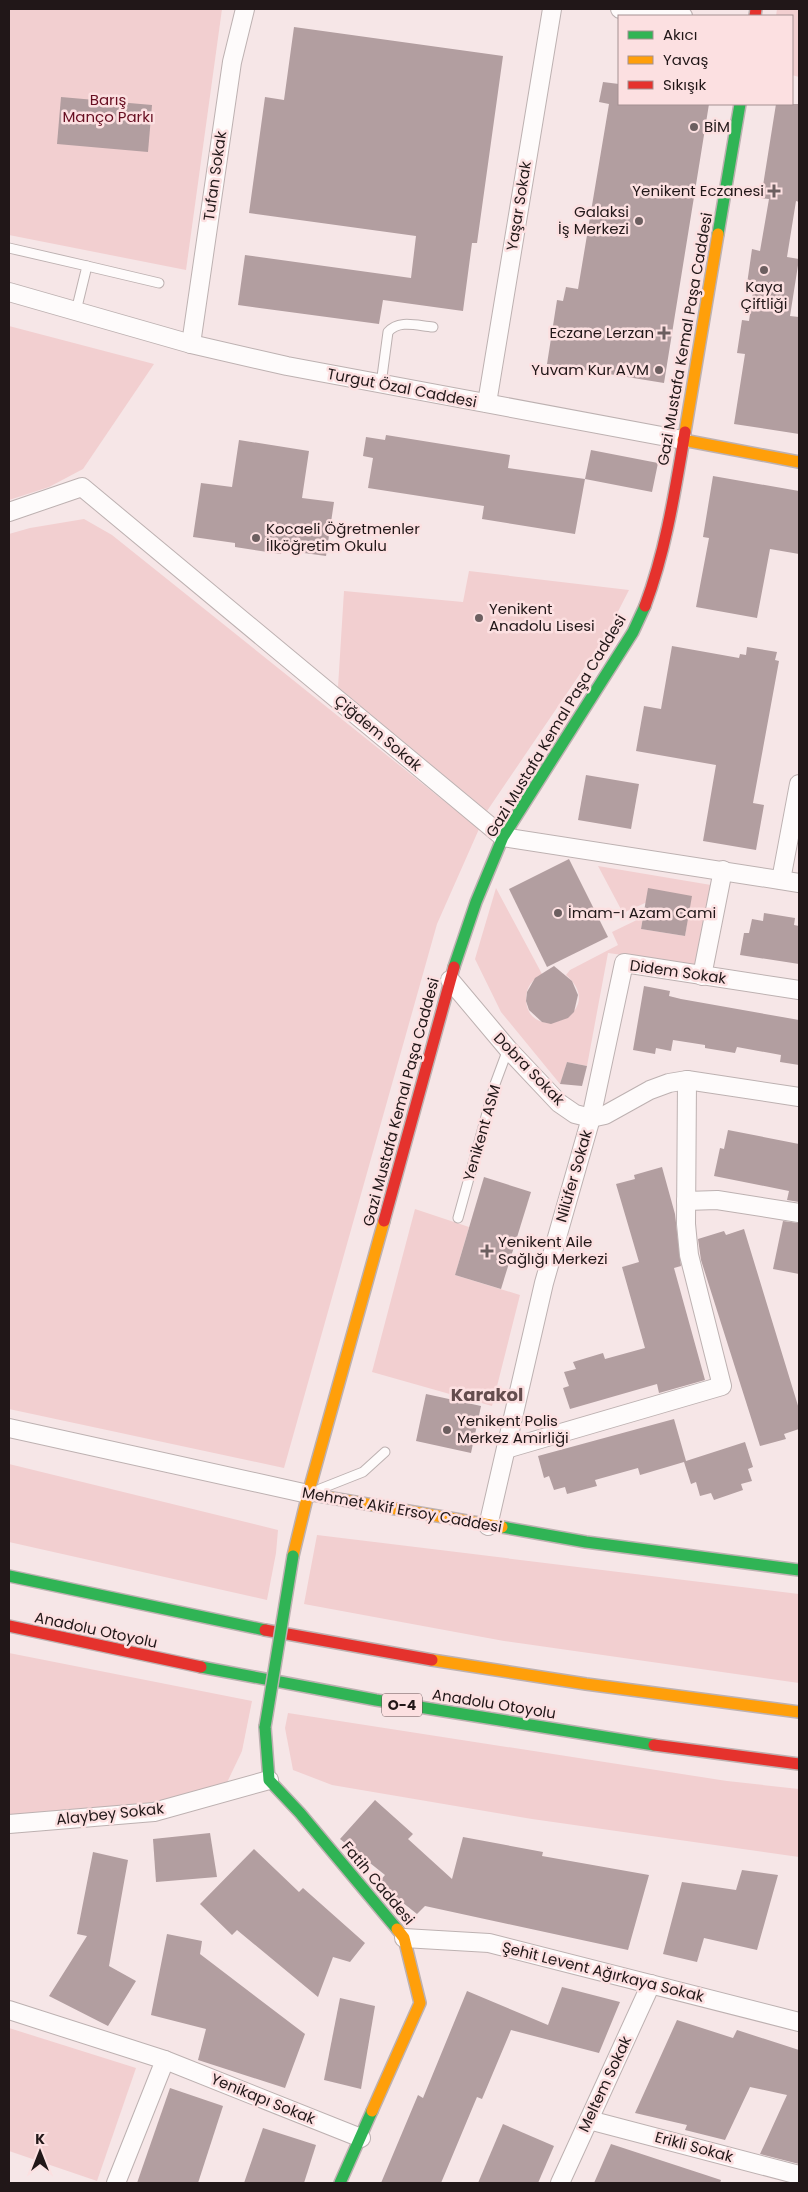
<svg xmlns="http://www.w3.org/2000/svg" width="808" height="2192" font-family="Poppins,sans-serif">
	<rect width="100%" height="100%" fill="#f6e6e7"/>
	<g fill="#f2cfd0">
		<path d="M9 9H222L186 270 9 235Z"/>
		<path d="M777 9H799V77L792 75V16H776Z"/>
		<path d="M9 326 154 364 83 469 49 487 9 500Z"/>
		<path d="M84 519 112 535 479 829 437 924 284 1468 9 1409V534L30 528Z"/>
		<path d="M469 571 629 590 605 637 487 811 338 687 344 591 463 602Z"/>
		<path d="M598 866 711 885 697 965 608 953 587 1066 567 1062 560 1084 501 1012 475 959 496 888 542 974C532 980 526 987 526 999 528 1047 610 1013 566 975L570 970 618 945 612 932 643 917 641 929 685 936 691 896 645 903 623 913Z"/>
		<path d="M415 1209 469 1227 455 1275 520 1295 492 1406 372 1372Z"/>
		<path d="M9 1464 278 1530 276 1553 267 1600 9 1542Z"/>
		<path d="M317 1535 799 1594V1683L504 1641 304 1604Z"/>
		<path d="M9 1653 252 1701 242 1751 222 1793 154 1812 9 1824Z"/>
		<path d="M288 1713 727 1781 799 1789V1857L532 1819 332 1785 293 1770 285 1728Z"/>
		<path d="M9 2028 136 2068 97 2181 9 2151Z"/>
	</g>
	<g fill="#b29ea0">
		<path d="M294 27 503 56 477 243H472L463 311 383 300 379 324 238 305 245 255 411 278 416 236 249 213 265 97 284 100Z"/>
		<path d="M603 82 619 84V104H709L664 383 547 364 557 300 563 301 566 287 578 289 609 104 599 102Z"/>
		<path d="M61 97 152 105 148 152 57 144Z"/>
		<path d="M776 104H799V202L796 201 787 257 799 259 790 316 799 317V434L734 424 745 354 737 353 742 320 749 321 754 285 747 284 752 249 760 251 769 199 761 198Z"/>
		<path d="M386 435 510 455 508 468 585 479 591 450 658 463 652 492 585 479 575 534 482 519 484 506 368 488 373 458 363 456 366 437 385 440Z"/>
		<path d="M239 440 309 451 302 498 334 502 326 556 282 550 281 554 235 547V543L193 537 201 483 232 487Z"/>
		<path d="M713 476 799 491V554L770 549 757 618 696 607 709 538 703 537Z"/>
		<path d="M672 646 739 658 740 654 746 655 747 647 777 652 775 660 779 661 753 803 764 805 756 850 703 841 716 765 636 751 644 706 661 709Z"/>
		<path d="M586 775 639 784 631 829 578 820Z"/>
		<path d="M569 859 608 937 547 967 509 889Z"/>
		<path d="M648 888 692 896 685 936 641 929Z"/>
		<path d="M764 913 795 918 794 925 799 926V964L740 955 744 933H749L752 919 763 921Z"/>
		<path d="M554 966 572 981 578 995 574 1012 568 1018 551 1024 542 1022 529 1010 526 1001 527 992 535 978Z"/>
		<path d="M644 986 670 991 669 996 681 999 799 1020V1065L780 1062 781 1055 737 1047 735 1053 705 1048V1045L673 1040 671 1051 656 1048 655 1054 633 1050Z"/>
		<path d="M567 1062 587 1066 582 1086 560 1084Z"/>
		<path d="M728 1130 799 1144V1202L787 1200 789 1191 714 1176 720 1148 724 1149Z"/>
		<path d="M662 1167 675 1214 681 1266 674 1268 705 1380 659 1393 657 1384 570 1409 563 1388 569 1386 564 1372 576 1369 573 1362 603 1353 605 1359 645 1348 622 1267 639 1262 616 1184 635 1179 634 1175Z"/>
		<path d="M484 1177 531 1192 501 1289 455 1275Z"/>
		<path d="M783 1221 799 1223V1274L773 1269Z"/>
		<path d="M744 1229 799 1409V1429L784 1434 786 1439 760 1446 701 1260 698 1239 724 1231 726 1235Z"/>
		<path d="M426 1394 481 1406 471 1453 416 1441Z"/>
		<path d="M674 1419 686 1461 745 1442 753 1467 748 1469 752 1481 741 1484 743 1490 714 1500 711 1493 700 1496 696 1482 691 1484 684 1462 640 1475 638 1468 595 1480 597 1486 567 1494 565 1487 554 1490 549 1476 544 1478 538 1456Z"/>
		<path d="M375 1800 413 1834 408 1839 452 1879 463 1837 543 1852 542 1856 649 1875 628 1950 425 1906 417 1914 378 1883 385 1875 340 1839Z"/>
		<path d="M210 1833 217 1877 156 1882 153 1839Z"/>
		<path d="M254 1849 299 1892 303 1888 365 1943 350 1962 333 1957 318 1997 237 1930 232 1935 200 1904Z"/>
		<path d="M93 1852 128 1860 109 1966 136 1981 108 2026 49 1996 87 1936 77 1934Z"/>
		<path d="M742 1870 778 1875 757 1950 704 1938 697 1962 663 1954 682 1882 736 1890Z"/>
		<path d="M167 1934 202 1941 200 1954 305 2034 285 2088 198 2060 206 2029 151 2015Z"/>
		<path d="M562 1987 620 2002 599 2053 511 2030 482 2099 477 2097 441 2183H381L418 2095 423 2098 467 1991 548 2025Z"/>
		<path d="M340 1998 375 2006 361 2089 324 2080Z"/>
		<path d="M677 2020 733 2038 737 2030 799 2050V2164L760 2154 787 2095 750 2087 725 2140 685 2130 687 2125 635 2113Z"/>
		<path d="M170 2088 223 2106 198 2183H137Z"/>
		<path d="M503 2124 554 2146 538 2183H478Z"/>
		<path d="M263 2128 316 2145 304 2183H244Z"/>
		<path d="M611 2144 721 2180 720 2183H594Z"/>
	</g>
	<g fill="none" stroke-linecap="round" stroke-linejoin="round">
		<defs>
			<g id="lane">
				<path d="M9 248 87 266 76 311"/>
				<path d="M87 266 159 283"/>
				<path d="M381 384 388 332C399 319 418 326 433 327"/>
				<path d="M458 1218 495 1084 508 1049"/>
				<path d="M320 1489 363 1472 385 1452"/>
			</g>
			<g id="street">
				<path d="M620 9 683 16"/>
				<path d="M9 292 191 344 287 366 683 440"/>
				<path d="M191 344 232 62 245 9"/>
				<path d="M487 403 552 9"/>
				<path d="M9 512 82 487 503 837 799 883"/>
				<path d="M781 880 799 784"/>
				<path d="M702 976 723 870"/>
				<path d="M450 980 508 1049 559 1103 575 1114 591 1118 605 1115 650 1090 669 1083 687 1080 799 1097"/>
				<path d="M686 1201 717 1200 799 1213"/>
				<path d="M9 1428 308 1494"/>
				<path d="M506 1449 722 1386 689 1255 686 1224 687 1080"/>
				<path d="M488 1526 544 1283 591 1118 624 963 799 990"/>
				<path d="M9 1824 154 1812 269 1780"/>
				<path d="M404 1938 489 1943 799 2022"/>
				<path d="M9 2010 165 2060 361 2138"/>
				<path d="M589 2120 799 2175"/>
				<path d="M116 2183 165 2060"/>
				<path d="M560 2183 651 1984"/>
			</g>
			<g id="fast">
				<path d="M718 234 740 104"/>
				<path d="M454 967 476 902 503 837 633 632 645 606"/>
				<path d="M502 1527 586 1542 799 1570"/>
				<path d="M9 1576 265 1630"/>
				<path d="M201 1667 376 1700 654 1745"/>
				<path d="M265 1727 269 1780 300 1813 397 1929"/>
				<path d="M340 2183 372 2111"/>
			</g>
			<g id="slow">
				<path d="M685 432 718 234"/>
				<path d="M683 440 799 462"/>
				<path d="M308 1494 502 1527"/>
				<path d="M293 1556 308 1494 384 1221"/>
				<path d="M432 1660 586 1684 799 1712"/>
				<path d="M372 2111 420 2003 404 1938 397 1929"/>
			</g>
			<g id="jam">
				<path d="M755 16 756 9"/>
				<path d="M645 606C666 550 675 491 685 432"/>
				<path d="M384 1221 454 967"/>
				<path d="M9 1626 201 1667"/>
				<path d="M265 1630 432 1660"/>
				<path d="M654 1745 799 1764"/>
			</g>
		</defs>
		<use href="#lane" stroke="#bdb1b1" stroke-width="11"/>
		<use href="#street" stroke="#bdb1b1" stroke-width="20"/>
		<use href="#fast" stroke="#bdb1b1" stroke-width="14"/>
		<use href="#slow" stroke="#bdb1b1" stroke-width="14"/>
		<use href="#jam" stroke="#bdb1b1" stroke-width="14"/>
		<use href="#lane" stroke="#fefbfb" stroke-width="9"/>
		<use href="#street" stroke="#fefbfb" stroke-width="18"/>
		<use href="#fast" stroke="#30b455" stroke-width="11"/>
		<use href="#slow" stroke="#ff9f0a" stroke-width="11"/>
		<use href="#jam" stroke="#e5322d" stroke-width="11"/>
		<defs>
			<path id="fast-bridge" d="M265 1727 293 1556"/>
		</defs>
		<use href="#fast-bridge" stroke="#bdb1b1" stroke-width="14" stroke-linecap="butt"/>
		<use href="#fast-bridge" stroke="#30b455" stroke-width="11"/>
	</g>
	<g fill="#6c5f60" stroke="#fce0e1" stroke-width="2">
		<circle cx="694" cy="127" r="5"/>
		<path d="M771.5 183.5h5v5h5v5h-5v5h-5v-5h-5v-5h5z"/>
		<circle cx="639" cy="221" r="5"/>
		<circle cx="764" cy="270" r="5"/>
		<path d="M661.5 325.5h5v5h5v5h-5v5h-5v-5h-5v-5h5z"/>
		<circle cx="659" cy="370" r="5"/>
		<circle cx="256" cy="538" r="5"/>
		<circle cx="479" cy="618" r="5"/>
		<circle cx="558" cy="913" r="5"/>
		<path d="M484.5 1243.5h5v5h5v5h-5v5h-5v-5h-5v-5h5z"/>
		<circle cx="447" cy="1430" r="5"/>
	</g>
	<g text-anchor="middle" stroke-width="5" stroke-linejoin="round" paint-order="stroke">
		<rect fill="#fce0e1" stroke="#635354" stroke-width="1" x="382" y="1693.5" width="40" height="23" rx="4"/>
		<g font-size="14" font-weight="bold" fill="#211718">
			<text x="402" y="1710">O-4</text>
		</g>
		<g font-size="15" fill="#670e21" stroke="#fce0e1">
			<text x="108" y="105">Barış<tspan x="108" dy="17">Manço Parkı</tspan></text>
		</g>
		<g font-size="15" fill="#211718" stroke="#fce0e1" text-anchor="start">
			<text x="704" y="132">BİM</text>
			<text x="764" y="196" text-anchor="end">Yenikent Eczanesi</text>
			<text x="629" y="217" text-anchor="end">Galaksi<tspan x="629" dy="17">İş Merkezi</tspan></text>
			<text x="764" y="292" text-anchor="middle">Kaya<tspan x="764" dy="17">Çiftliği</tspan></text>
			<text x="654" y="338" text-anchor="end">Eczane Lerzan</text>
			<text x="649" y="375" text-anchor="end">Yuvam Kur AVM</text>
			<text x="266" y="534">Kocaeli Öğretmenler<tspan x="266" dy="17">İlköğretim Okulu</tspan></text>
			<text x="489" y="614">Yenikent<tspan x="489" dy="17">Anadolu Lisesi</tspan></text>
			<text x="568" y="918">İmam-ı Azam Cami</text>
			<text x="498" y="1247">Yenikent Aile<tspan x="498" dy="17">Sağlığı Merkezi</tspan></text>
			<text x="457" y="1426">Yenikent Polis<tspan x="457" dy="17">Merkez Amirliği</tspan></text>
		</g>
		<g font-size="15" fill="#211718" stroke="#fce0e1">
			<text transform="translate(215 176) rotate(-82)" y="5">Tufan Sokak</text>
			<text transform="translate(519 206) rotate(-81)" y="5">Yaşar Sokak</text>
			<text transform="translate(685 339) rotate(-80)" y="5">Gazi Mustafa Kemal Paşa Caddesi</text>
			<text transform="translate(402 388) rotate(11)" y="5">Turgut Özal Caddesi</text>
			<text transform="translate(556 726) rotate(-59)" y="5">Gazi Mustafa Kemal Paşa Caddesi</text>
			<text transform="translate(378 733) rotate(40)" y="5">Çiğdem Sokak</text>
			<text transform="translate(678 972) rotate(8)" y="5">Didem Sokak</text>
			<text transform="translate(529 1069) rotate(46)" y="5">Dobra Sokak</text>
			<text transform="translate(401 1102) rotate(-75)" y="5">Gazi Mustafa Kemal Paşa Caddesi</text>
			<text transform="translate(482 1133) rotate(-74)" y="5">Yenikent ASM</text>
			<text transform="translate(574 1176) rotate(-74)" y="5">Nilüfer Sokak</text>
			<text transform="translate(402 1510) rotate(10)" y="5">Mehmet Akif Ersoy Caddesi</text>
			<text transform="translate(96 1630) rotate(12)" y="5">Anadolu Otoyolu</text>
			<text transform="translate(494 1704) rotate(9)" y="5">Anadolu Otoyolu</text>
			<text transform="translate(110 1814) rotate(-6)" y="5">Alaybey Sokak</text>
			<text transform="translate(378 1883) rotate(50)" y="5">Fatih Caddesi</text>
			<text transform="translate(603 1972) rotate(14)" y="5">Şehit Levent Ağırkaya Sokak</text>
			<text transform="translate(605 2084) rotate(-65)" y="5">Meltem Sokak</text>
			<text transform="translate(263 2099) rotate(22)" y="5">Yenikapı Sokak</text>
			<text transform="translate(694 2147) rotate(15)" y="5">Erikli Sokak</text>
		</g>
		<g font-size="18" font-weight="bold" fill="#644d4e" stroke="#fce0e1">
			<text x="487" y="1401">Karakol</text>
		</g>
	</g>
	<rect width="808" height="2192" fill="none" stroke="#211718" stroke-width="20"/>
	<rect x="618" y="15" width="175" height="90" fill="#fce0e1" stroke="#a49091"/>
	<rect x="628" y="31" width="25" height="8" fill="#30b455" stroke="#a49091"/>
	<text x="663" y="40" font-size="15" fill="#211718">Akıcı</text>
	<rect x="628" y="56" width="25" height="8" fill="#ff9f0a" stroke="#a49091"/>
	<text x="663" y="65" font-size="15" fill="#211718">Yavaş</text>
	<rect x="628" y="81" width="25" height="8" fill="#e5322d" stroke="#a49091"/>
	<text x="663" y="90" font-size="15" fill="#211718">Sıkışık</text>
	<g transform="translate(40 2152)" stroke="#fce0e1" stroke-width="4" paint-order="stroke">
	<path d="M0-4L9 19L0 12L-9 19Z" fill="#211718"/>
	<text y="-8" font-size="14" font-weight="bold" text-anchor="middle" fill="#211718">K</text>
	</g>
</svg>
